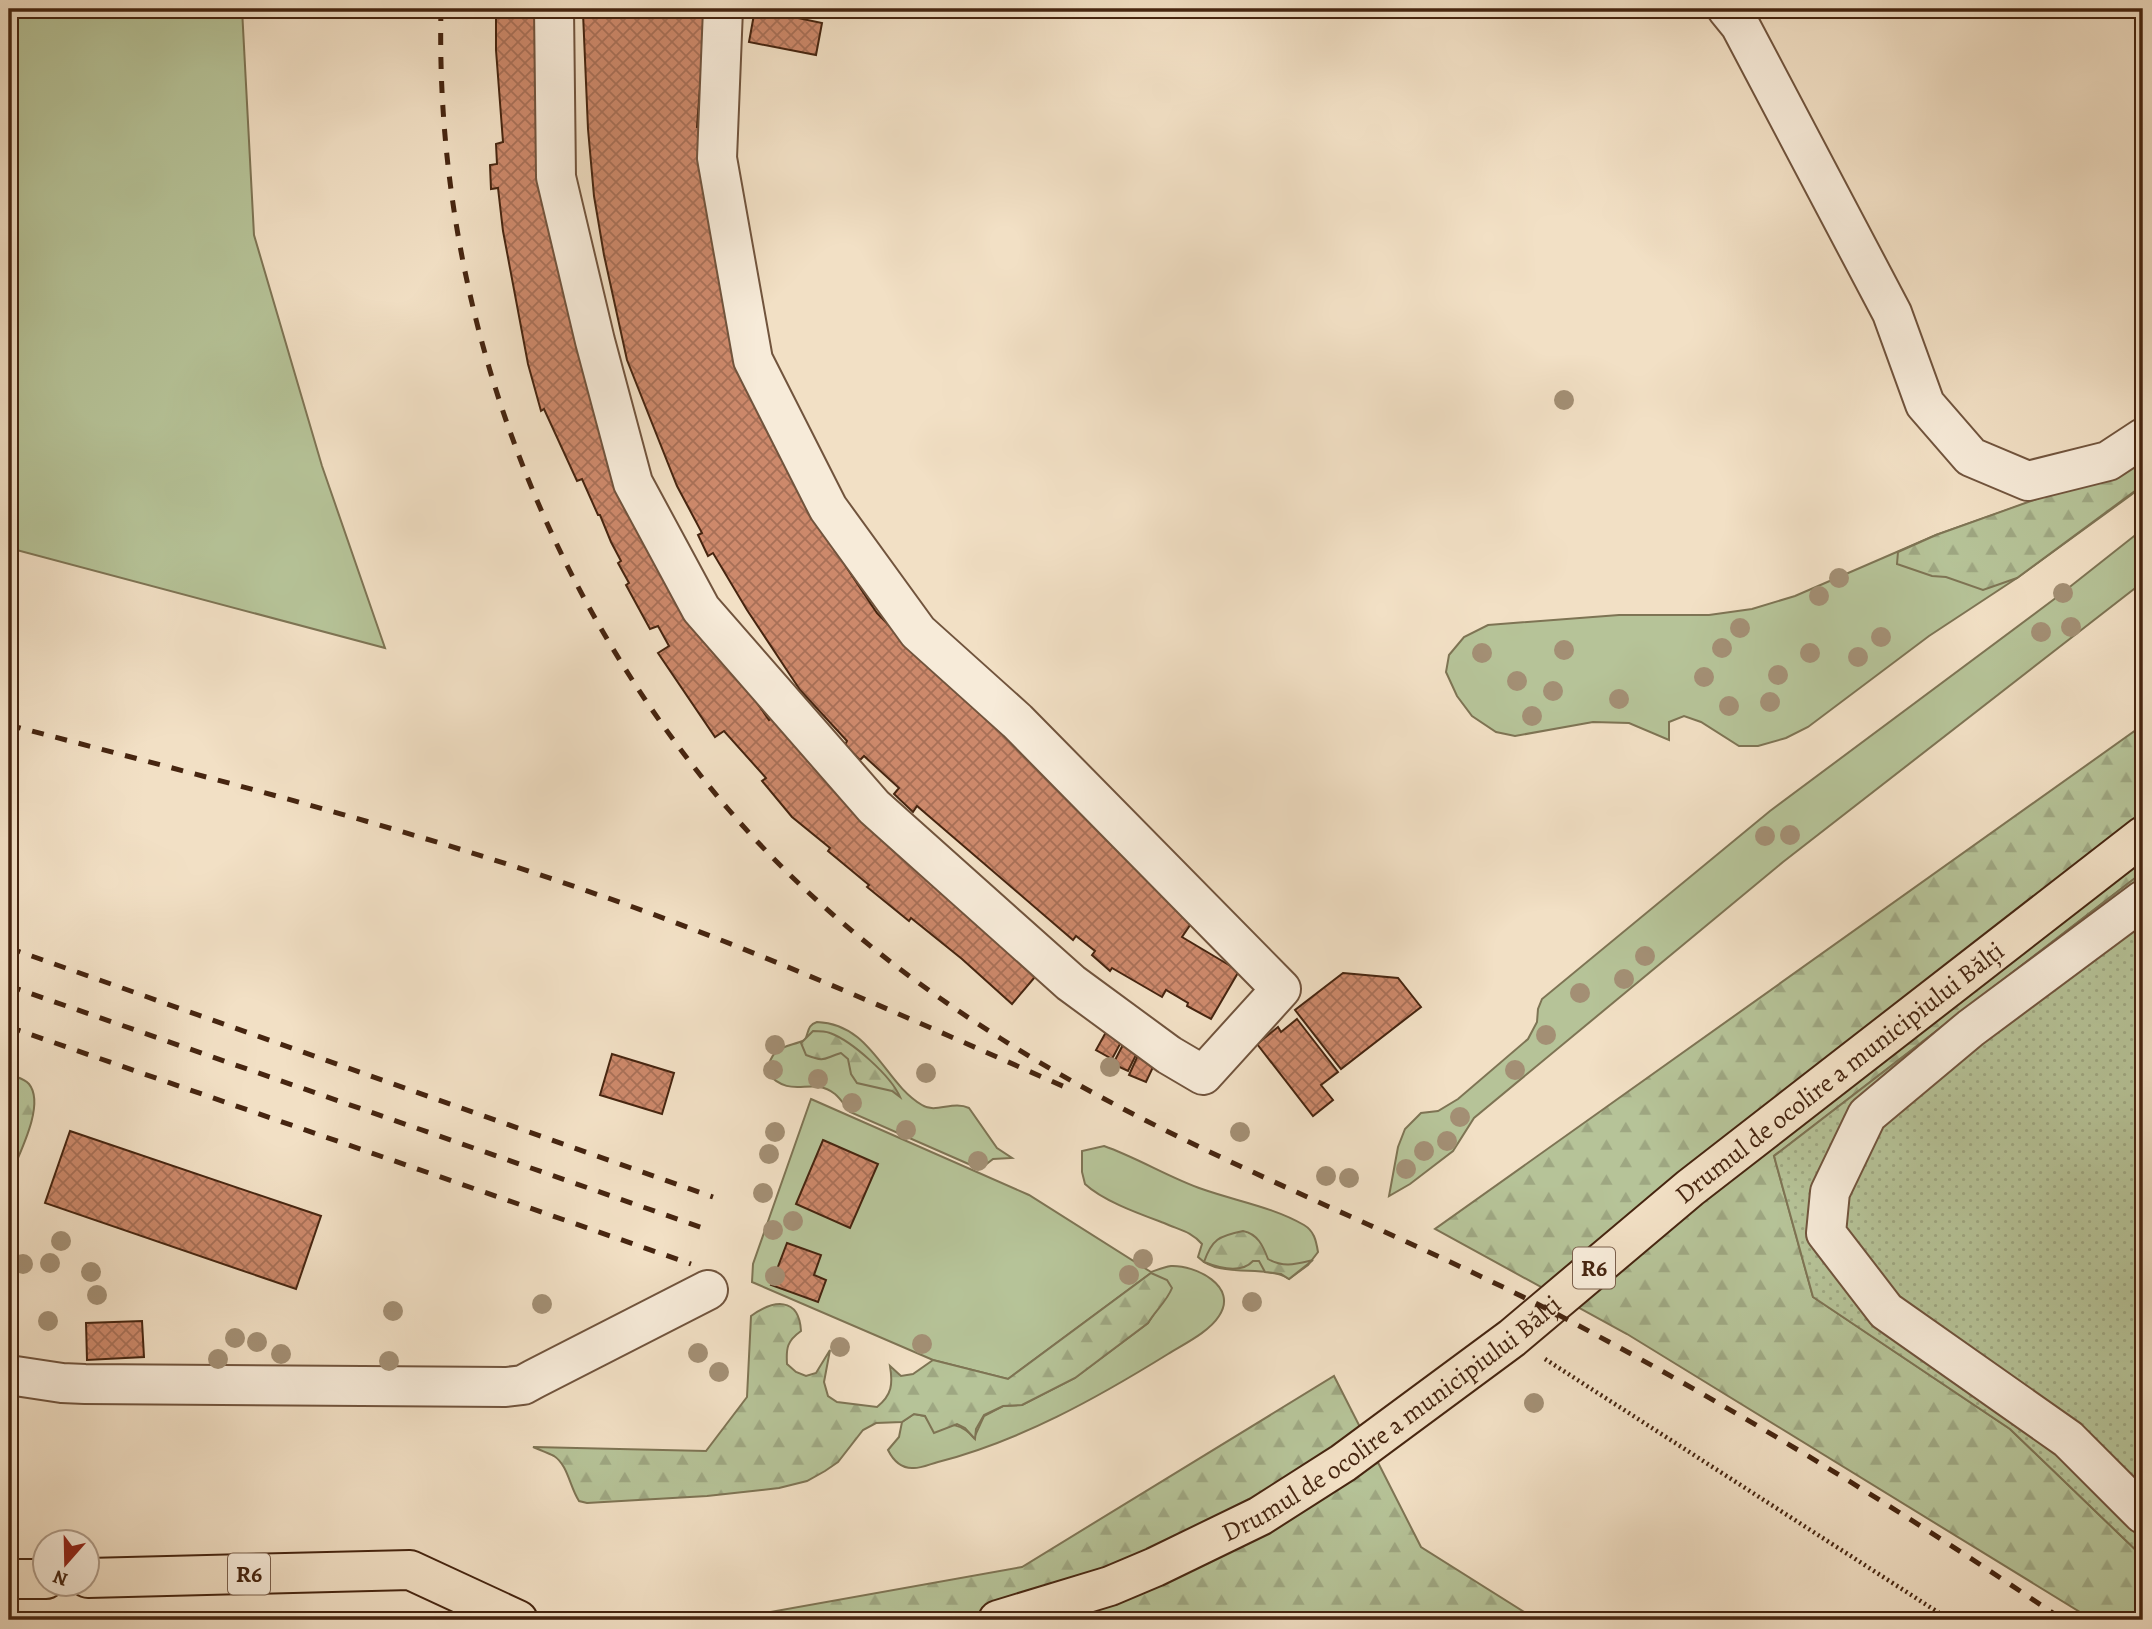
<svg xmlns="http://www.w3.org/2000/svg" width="2152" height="1629" font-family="Alegreya,serif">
	<defs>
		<pattern id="forest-firs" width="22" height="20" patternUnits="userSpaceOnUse" patternTransform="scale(1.75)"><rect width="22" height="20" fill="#b6c398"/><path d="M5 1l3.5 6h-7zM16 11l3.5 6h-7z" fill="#9ea782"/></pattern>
		<pattern id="park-dots" width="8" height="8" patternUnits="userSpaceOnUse" patternTransform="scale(1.75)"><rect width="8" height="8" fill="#b6c398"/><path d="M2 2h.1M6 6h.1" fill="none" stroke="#9ea782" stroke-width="1.8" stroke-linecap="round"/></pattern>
		<pattern id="building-cross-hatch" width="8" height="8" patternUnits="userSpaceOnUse" patternTransform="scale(1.75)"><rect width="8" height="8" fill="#cd896b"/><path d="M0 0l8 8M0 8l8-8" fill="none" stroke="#a87057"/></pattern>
	</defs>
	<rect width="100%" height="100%" fill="#f2e0c5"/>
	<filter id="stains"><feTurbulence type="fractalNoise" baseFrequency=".00286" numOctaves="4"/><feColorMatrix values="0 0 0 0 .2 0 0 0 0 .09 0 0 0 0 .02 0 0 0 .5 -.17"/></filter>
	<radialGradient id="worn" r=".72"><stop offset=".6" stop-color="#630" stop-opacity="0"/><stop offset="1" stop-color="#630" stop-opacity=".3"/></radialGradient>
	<g fill="#b6c398" stroke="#7e7454" stroke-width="2">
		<path d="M9 9H242L254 235 322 466 385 648 9 548Z"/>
		<path d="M2143 459V485L2131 495 2017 578 1929 636 1808 727 1786 738 1758 746H1739L1701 722 1684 716 1669 722V740L1629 723 1593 722 1515 736 1496 732 1472 716 1457 696 1446 672 1449 655 1464 637 1488 625 1619 615H1709L1752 609 1795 596 1936 535 2075 486Z"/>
		<path d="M2143 529V582L1783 862 1474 1118 1453 1151 1410 1184 1389 1196 1398 1147 1405 1129 1421 1113 1438 1111 1458 1099 1528 1039 1537 1022 1538 1009 1542 999 1770 811 2057 597Z"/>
		<path d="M817 1022C872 1024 884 1083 922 1105 936 1114 953 1100 969 1108L997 1148 1012 1158 993 1159 980 1169 850 1112C845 1106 841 1099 835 1094 810 1075 793 1101 767 1073 771 1044 787 1048 805 1040 809 1032 807 1025 817 1022Z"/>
		<path d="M811 1099 1029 1195 1151 1272C1157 1270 1164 1267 1171 1266 1195 1265 1239 1286 1219 1316 1209 1332 1184 1344 1168 1354 1097 1398 1020 1441 938 1462 930 1464 920 1469 912 1468 900 1468 893 1460 888 1450L899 1437 902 1422 914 1414 925 1416 931 1425C951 1424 961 1423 974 1438L984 1416 1003 1406 1022 1405 1075 1378 1148 1323 1161 1303 1151 1273 1008 1379 933 1360 752 1282 753 1264Z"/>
		<path d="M1104 1146C1138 1158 1170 1178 1202 1189 1236 1201 1273 1207 1304 1225 1314 1231 1316 1240 1318 1252L1308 1265 1289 1279C1265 1263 1221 1280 1198 1257L1202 1244C1191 1231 1179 1230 1164 1223 1140 1214 1103 1201 1085 1184L1082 1172V1151Z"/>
	</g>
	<g fill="url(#forest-firs)" stroke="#7e7454" stroke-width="2">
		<path d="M2143 465V485L2017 578 1983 590 1946 577 1932 576 1897 564 1898 552 1936 535 2126 467Z"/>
		<path d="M2143 725V872L1774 1156 1813 1297 2010 1429 2143 1557V1620H2093L1627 1334 1435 1229Z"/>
		<path d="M813 1031C820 1031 825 1031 830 1033 852 1041 891 1076 900 1097L892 1091 857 1083 851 1074 848 1059 841 1053C823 1058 827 1063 806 1055L801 1043Z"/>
		<path d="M9 1074C15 1077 24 1078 29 1084 46 1105 18 1156 9 1179Z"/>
		<path d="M1243 1231C1258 1234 1263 1246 1268 1259 1284 1268 1296 1264 1313 1260L1289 1279 1281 1274 1265 1272 1259 1261H1253C1241 1274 1219 1268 1204 1262 1212 1239 1219 1236 1243 1231Z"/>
		<path d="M1151 1273 1167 1280 1172 1288C1167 1301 1155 1311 1148 1323L1075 1378 1022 1405 1003 1406 984 1415 976 1429 975 1439 965 1428 957 1424 934 1433 925 1416 914 1414 902 1422 876 1423 863 1430 838 1462 825 1471 807 1481 779 1488 707 1496 587 1503 579 1501C570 1488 568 1465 554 1456 548 1453 540 1450 533 1447L706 1451 747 1397 751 1316C773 1300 799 1296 801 1331 787 1341 786 1348 787 1364L796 1372 806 1376 816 1373 830 1350 824 1382 828 1396 837 1402 877 1407C892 1395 893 1384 890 1366L901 1376 913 1374 933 1360 1008 1379Z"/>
		<path d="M1334 1376 1421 1547 1537 1620H725L1022 1567Z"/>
	</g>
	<path fill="url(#park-dots)" stroke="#7e7454" stroke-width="2" d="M2143 872V1557L2010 1429 1813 1297 1774 1156Z"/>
	<g fill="url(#building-cross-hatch)" stroke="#462510" stroke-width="2">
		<path d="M496 9H538L583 354 728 661 769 720 775 716 1040 971 1012 1004 962 959 911 918 909 921 867 887 869 885 828 851 830 848 792 817 762 781 766 778 724 731 715 737 658 653 669 646 658 626 650 629 626 585 629 583 618 563 621 561 611 542 600 515H598L582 479 577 481 544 409 541 411 528 364 503 231 498 188 491 189 490 165 497 164 496 144 503 142 496 50Z"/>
		<path d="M575 9H706L697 127 712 126 734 261 851 561 845 565 877 613 909 646 1197 915 1182 937 1239 971 1211 1019 1187 1006 1188 1003 1166 990 1162 997 1112 968 1110 971 1092 955 1095 951 1076 936 1073 940 917 806 913 812 894 794 899 788 864 756 860 760 845 745 847 741 800 690 747 610 713 553 708 556 698 535 702 533 677 486 627 360 604 255 594 196 588 129 583 13H575Z"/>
		<path d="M755 9 822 23 816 55 749 42Z"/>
		<path d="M1343 973 1398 978 1421 1007 1341 1069 1295 1010Z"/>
		<path d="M1297 1019 1338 1072 1321 1085 1333 1100 1313 1116 1257 1044 1278 1027 1281 1032Z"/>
		<path d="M1111 1023 1127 1031 1112 1059 1096 1050Z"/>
		<path d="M1129 1033 1143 1041 1128 1071 1113 1064Z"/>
		<path d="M1144 1042 1161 1050 1146 1082 1129 1075Z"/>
		<path d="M612 1054 674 1073 662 1114 600 1095Z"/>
		<path d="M70 1131 321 1216 296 1289 45 1203Z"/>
		<path d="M823 1140 878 1164 850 1228 796 1204Z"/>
		<path d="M787 1243 821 1255 814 1275 826 1280 818 1302 771 1285Z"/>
		<path d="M142 1321 144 1357 87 1360 86 1323Z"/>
	</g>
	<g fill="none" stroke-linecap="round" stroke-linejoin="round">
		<defs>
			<g id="minor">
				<path d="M554 9 556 177 595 341 633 483 701 609 874 807 1071 983 1169 1055 1203 1075 1281 989 1017 721 918 632 828 508 753 360 717 158 723 9"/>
				<path d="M1727 9 1740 25 1892 313 1925 404 1971 457 2028 481 2108 461 2143 438"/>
				<path d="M2143 900 1971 1028 1867 1115 1830 1192 1826 1233 1886 1311 2068 1439 2143 1514"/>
				<path d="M9 1375 62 1383 85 1384 506 1387 523 1385 534 1379 708 1290"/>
			</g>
			<g id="highway">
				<path d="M88 1578 410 1570 518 1620"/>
				<path d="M9 1579H46"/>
				<path id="s1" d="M998 1620 1110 1586 1155 1567 1260 1516 1343 1463 1512 1338 1690 1188 2143 836"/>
			</g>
		</defs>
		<use href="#minor" stroke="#71543d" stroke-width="42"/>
		<use href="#highway" stroke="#462510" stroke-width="42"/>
		<path stroke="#462510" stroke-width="4.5" stroke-dasharray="2 3.5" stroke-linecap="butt" d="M1545 1359 1950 1620"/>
		<use href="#minor" stroke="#f7ebd9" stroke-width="38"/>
		<use href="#highway" stroke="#f2e0c5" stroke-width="38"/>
		<g stroke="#462510" stroke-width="5" stroke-dasharray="12 12" stroke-linecap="butt">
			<path d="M441 9C434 300 540 589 729 810 806 900 900 975 1000 1038 1172 1148 1367 1217 1549 1310 1727 1403 1897 1507 2063 1620"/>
			<path d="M9 725C206 777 406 827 599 895 758 950 913 1020 1067 1088"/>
			<path d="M9 948 713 1197"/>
			<path d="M9 986 703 1228"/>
			<path d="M9 1027 691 1264"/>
		</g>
	</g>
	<g fill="#a38f74">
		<circle cx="1564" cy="400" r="10"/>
		<circle cx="1839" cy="578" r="10"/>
		<circle cx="2063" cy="593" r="10"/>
		<circle cx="1819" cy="596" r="10"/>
		<circle cx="2071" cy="627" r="10"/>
		<circle cx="1740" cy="628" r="10"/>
		<circle cx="2041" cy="632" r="10"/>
		<circle cx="1881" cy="637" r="10"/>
		<circle cx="1722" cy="648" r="10"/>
		<circle cx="1564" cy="650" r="10"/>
		<circle cx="1482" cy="653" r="10"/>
		<circle cx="1810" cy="653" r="10"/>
		<circle cx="1858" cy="657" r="10"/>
		<circle cx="1778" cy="675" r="10"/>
		<circle cx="1704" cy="677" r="10"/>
		<circle cx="1517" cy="681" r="10"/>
		<circle cx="1553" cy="691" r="10"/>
		<circle cx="1619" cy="699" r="10"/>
		<circle cx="1770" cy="702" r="10"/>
		<circle cx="1729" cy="706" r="10"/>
		<circle cx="1532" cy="716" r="10"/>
		<circle cx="1790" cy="835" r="10"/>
		<circle cx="1765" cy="836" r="10"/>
		<circle cx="1645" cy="956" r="10"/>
		<circle cx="1624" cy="979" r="10"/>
		<circle cx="1580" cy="993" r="10"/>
		<circle cx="1546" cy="1035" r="10"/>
		<circle cx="775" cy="1045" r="10"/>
		<circle cx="1110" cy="1067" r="10"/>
		<circle cx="773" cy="1070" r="10"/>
		<circle cx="1515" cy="1070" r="10"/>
		<circle cx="926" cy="1073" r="10"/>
		<circle cx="818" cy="1079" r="10"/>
		<circle cx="852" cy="1103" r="10"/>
		<circle cx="1460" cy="1117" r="10"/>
		<circle cx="906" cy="1130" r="10"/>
		<circle cx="775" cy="1132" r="10"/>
		<circle cx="1240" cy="1132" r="10"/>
		<circle cx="1447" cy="1141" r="10"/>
		<circle cx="1424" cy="1151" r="10"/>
		<circle cx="769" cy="1154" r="10"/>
		<circle cx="978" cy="1161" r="10"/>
		<circle cx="1406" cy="1169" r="10"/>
		<circle cx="1326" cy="1176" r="10"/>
		<circle cx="1349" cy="1178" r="10"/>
		<circle cx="763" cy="1193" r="10"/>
		<circle cx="793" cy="1221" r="10"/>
		<circle cx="773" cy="1230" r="10"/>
		<circle cx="61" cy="1241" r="10"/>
		<circle cx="1143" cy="1259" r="10"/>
		<circle cx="50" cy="1263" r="10"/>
		<circle cx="23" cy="1264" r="10"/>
		<circle cx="91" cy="1272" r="10"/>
		<circle cx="1129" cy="1275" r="10"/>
		<circle cx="775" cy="1276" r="10"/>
		<circle cx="97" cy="1295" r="10"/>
		<circle cx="1252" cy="1302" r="10"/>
		<circle cx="542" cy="1304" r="10"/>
		<circle cx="393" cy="1311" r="10"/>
		<circle cx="48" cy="1321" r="10"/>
		<circle cx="235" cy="1338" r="10"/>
		<circle cx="257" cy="1342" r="10"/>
		<circle cx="922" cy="1344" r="10"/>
		<circle cx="840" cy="1347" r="10"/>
		<circle cx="698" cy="1353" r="10"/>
		<circle cx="281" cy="1354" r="10"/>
		<circle cx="218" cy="1359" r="10"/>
		<circle cx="389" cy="1361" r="10"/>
		<circle cx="719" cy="1372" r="10"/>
		<circle cx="1534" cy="1403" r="10"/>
	</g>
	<g text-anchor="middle" stroke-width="5" stroke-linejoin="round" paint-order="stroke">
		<g fill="#f7ebd9" stroke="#7b604c" stroke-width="2">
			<rect x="1573" y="1247.5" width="42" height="41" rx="5"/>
			<rect x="228" y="1553.5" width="42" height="41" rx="5"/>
		</g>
		<g font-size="24" font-weight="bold" fill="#462510">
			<text x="1594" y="1276">R6</text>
			<text x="249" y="1582">R6</text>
		</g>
		<g font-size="26" fill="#462510" stroke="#f7ebd9">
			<text dy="9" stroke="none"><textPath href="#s1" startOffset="1013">Drumul de ocolire a municipiului Bălți</textPath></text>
			<text dy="9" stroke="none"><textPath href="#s1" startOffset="446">Drumul de ocolire a municipiului Bălți</textPath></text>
		</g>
	</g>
	<rect width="2152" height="1629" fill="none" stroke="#f2e0c5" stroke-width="35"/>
	<rect x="10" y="10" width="2131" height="1608" fill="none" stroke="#462510" stroke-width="3.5"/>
	<rect x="18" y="18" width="2117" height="1594" fill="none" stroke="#462510" stroke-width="2"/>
	<g transform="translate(66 1563) rotate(200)"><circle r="33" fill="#f7ebd9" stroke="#b09c89" stroke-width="2"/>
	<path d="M0-5L12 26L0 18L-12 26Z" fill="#8f2418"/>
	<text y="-10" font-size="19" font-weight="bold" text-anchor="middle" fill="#462510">N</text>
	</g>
	<rect width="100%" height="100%" filter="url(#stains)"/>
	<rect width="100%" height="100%" fill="url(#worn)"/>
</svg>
